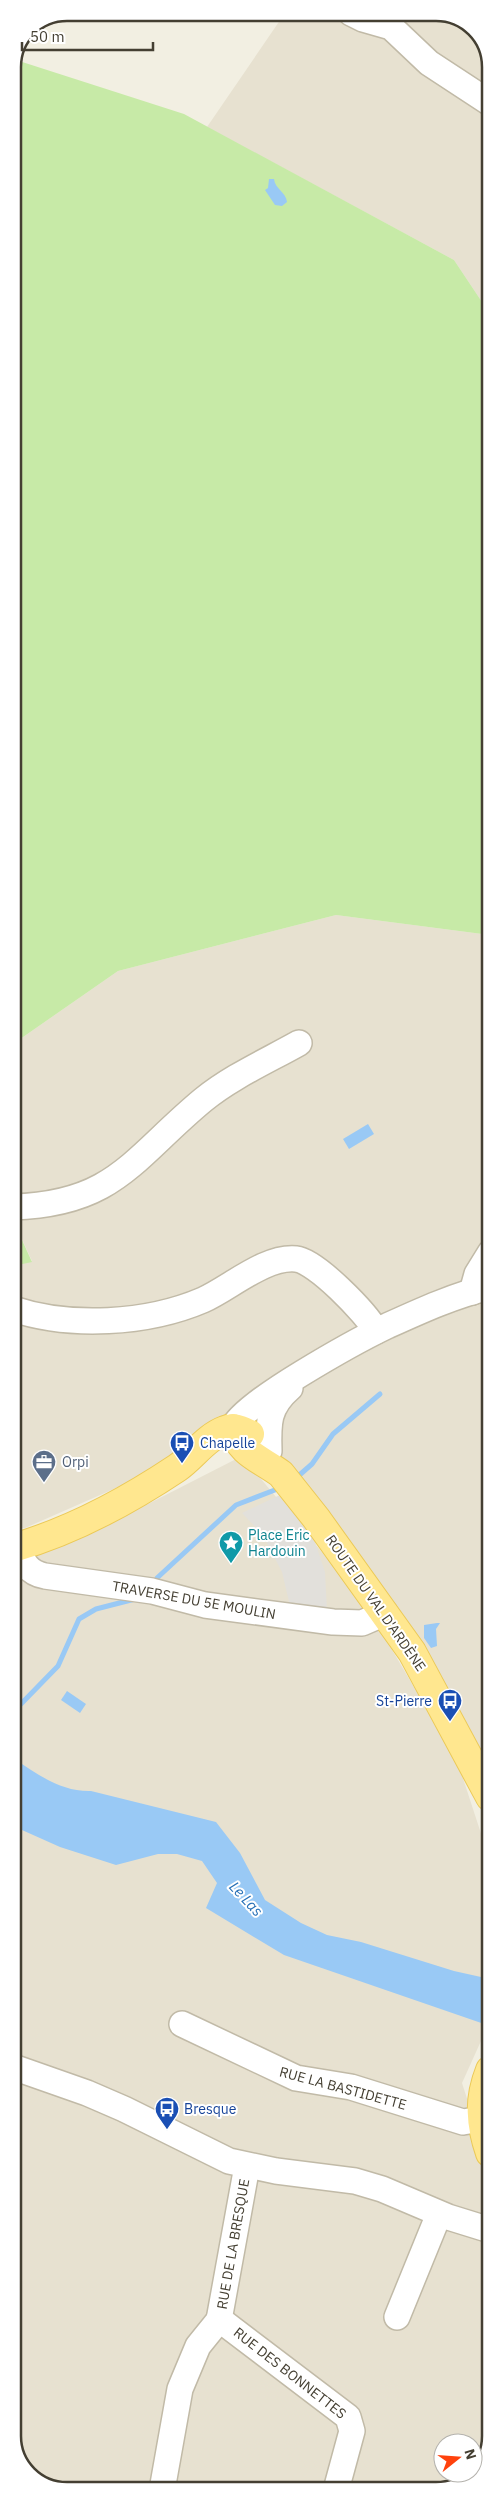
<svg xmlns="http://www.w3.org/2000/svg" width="503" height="2503" font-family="'IBM Plex Sans',sans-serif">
	<rect width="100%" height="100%" fill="#f2efe2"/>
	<g fill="#e7e1d0" fill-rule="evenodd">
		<path d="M285 13H443L474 28 490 60V314L454 260 207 127Z"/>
		<path d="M336 915 490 935V1775L415 1639 317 1496 236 1416 157 1470 25 1528 13 1529V1266L32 1261 13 1220V1044L118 971Z"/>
		<path d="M242 1456 365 1604 457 1760 490 1861V2021L462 2083 490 2170V2436L477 2472 443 2490H60L29 2475 13 2443V1559L43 1551 148 1504ZM443 2443H473V2473H443Z"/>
	</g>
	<g fill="#c7eaa7">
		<path d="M16 60 184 114 454 260 490 314V935L336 915 118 971 13 1044V67Z"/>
		<path d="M13 1220 32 1262 13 1266Z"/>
	</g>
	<path fill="#e2e0db" d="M280 1495 314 1539 325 1572 327 1611 291 1610 282 1572 263 1535 242 1513Z"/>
	<g fill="#99c9f5">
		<path d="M269 179H274C275 189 286 192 287 202L282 206 275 205 265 190 268 188Z"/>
		<path d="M368 1124 374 1134 349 1149 343 1139Z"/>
		<path d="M437 1623H440L436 1629 437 1646 431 1648 424 1638V1625Z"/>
		<path d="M67 1691 86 1704 80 1713 61 1700Z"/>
		<path d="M13 1758C37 1774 61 1792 91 1791L216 1822 240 1853 265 1900 301 1923 327 1935 361 1942 454 1971 490 1979V2026L284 1955 206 1908 217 1883 202 1861 177 1854H158L116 1865 60 1847 13 1826Z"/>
	</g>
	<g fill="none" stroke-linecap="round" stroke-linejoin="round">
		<g stroke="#99c9f5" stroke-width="5">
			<path d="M296 1478 312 1464 333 1434 380 1394"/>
			<path d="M157 1578 236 1505 280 1488"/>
			<path d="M19 1706 58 1666 79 1619 96 1609 135 1599"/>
		</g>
		<defs>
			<g id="minor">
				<path d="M351 13 363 19 391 27 429 63 490 103"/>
				<path d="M13 1207C115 1204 133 1158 203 1100 231 1077 267 1061 299 1043"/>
				<path d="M472 1292 477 1274 490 1253"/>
				<path d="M13 1309C70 1328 147 1324 203 1300 230 1288 265 1256 296 1259 316 1261 366 1313 376 1331"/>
				<path d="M233 1428C240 1404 360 1339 387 1326 420 1311 455 1295 490 1287"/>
				<path d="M269 1451C268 1423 268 1407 290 1388"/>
				<path d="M17 1547C23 1562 28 1573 45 1576L152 1591 205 1605 333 1622 362 1623 385 1613"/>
				<path d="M182 2024 296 2078 351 2087 463 2122 481 2119"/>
				<path d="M13 2067 87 2093 124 2109 229 2161 276 2171 355 2181 382 2189 448 2217 490 2230"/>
				<path d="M397 2317 439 2214"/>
				<path d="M219 2319 348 2417 352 2431 336 2490"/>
				<path d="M162 2490 180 2389 198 2346 219 2320 247 2166"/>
			</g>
			<g id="major">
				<path d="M233 1428C239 1453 261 1459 281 1474L316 1518 412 1652 490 1797"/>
				<path d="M13 1548C73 1531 126 1502 177 1468 193 1457 206 1437 225 1430 234 1426 241 1430 250 1434"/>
				<path d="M490 2070C478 2100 480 2124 490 2153"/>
			</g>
		</defs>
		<use href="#minor" stroke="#c1baa7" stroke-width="28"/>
		<use href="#major" stroke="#ebc957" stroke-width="30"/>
		<use href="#minor" stroke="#fff" stroke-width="25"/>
		<use href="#major" stroke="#ffe78f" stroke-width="28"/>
	</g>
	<defs>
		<symbol id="bus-pin" viewBox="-11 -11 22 30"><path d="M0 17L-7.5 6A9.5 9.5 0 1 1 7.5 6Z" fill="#1a4fb4" stroke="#fff"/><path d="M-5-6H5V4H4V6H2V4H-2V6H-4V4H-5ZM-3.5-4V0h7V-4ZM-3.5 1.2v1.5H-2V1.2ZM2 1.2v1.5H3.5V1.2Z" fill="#fff"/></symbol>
		<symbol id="office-pin" viewBox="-11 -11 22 30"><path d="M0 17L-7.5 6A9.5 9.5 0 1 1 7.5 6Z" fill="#5c6f8a" stroke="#fff"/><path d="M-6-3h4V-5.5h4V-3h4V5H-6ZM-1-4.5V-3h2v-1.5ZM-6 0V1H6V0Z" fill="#fff"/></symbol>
		<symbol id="sight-pin" viewBox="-11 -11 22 30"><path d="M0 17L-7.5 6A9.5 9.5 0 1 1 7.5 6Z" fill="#0f9aa8" stroke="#fff"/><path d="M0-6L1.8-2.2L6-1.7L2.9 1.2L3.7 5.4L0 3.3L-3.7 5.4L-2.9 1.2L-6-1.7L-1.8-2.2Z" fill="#fff"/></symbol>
	</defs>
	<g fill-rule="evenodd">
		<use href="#bus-pin" x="168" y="1429" width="28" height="38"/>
		<use href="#office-pin" x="30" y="1448" width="28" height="38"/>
		<use href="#sight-pin" x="217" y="1529" width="28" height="38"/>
		<use href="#bus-pin" x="436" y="1687" width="28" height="38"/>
		<use href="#bus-pin" x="153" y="2095" width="28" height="38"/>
	</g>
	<g text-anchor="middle" stroke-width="4" stroke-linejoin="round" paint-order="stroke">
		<g font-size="14" fill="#164399" stroke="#fff" text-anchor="start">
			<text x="200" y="1448">Chapelle</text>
			<text x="432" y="1706" text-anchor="end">St-Pierre</text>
			<text x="184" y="2114">Bresque</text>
		</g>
		<g font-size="14" fill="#4e5e75" stroke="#fff" text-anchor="start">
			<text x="62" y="1467">Orpi</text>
		</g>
		<g font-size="14" fill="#0d838f" stroke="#fff" text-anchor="start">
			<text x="248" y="1540">Place Eric<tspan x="248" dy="16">Hardouin</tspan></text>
		</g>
		<g font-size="14" fill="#443f32" stroke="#fff">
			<text transform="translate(194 1600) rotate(10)" y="5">TRAVERSE DU 5E MOULIN</text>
			<text transform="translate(376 1603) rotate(55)" y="5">ROUTE DU VAL D'ARDÈNE</text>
			<text transform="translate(343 2088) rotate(15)" y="5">RUE LA BASTIDETTE</text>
			<text transform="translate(233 2244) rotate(-80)" y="5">RUE DE LA BRESQUE</text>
			<text transform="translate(290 2373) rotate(38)" y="5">RUE DES BONNETTES</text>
		</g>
		<g font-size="15" font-style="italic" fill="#256fb6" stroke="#fff">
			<text transform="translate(246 1899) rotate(47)" y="5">Le Las</text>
		</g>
	</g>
	<path d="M0 0H503V2503H0ZM67 21H436A46 46 0 0 1 482 67V2436A46 46 0 0 1 436 2482H67A46 46 0 0 1 21 2436V67A46 46 0 0 1 67 21Z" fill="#fff" fill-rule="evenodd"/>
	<path fill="none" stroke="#443f32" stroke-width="2.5" d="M67 21H436A46 46 0 0 1 482 67V2436A46 46 0 0 1 436 2482H67A46 46 0 0 1 21 2436V67A46 46 0 0 1 67 21Z"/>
	<g transform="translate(458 2458) rotate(73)"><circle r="24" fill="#ffffff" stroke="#b4b2ad"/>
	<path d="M0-4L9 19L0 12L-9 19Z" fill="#ff420d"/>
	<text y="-8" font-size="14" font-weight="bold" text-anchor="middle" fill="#443f32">N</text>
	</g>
	<path d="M22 42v8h131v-8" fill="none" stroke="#443f32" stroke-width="2.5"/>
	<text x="30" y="42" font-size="15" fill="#443f32" stroke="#ffffff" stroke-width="4" paint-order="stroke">50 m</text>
</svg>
